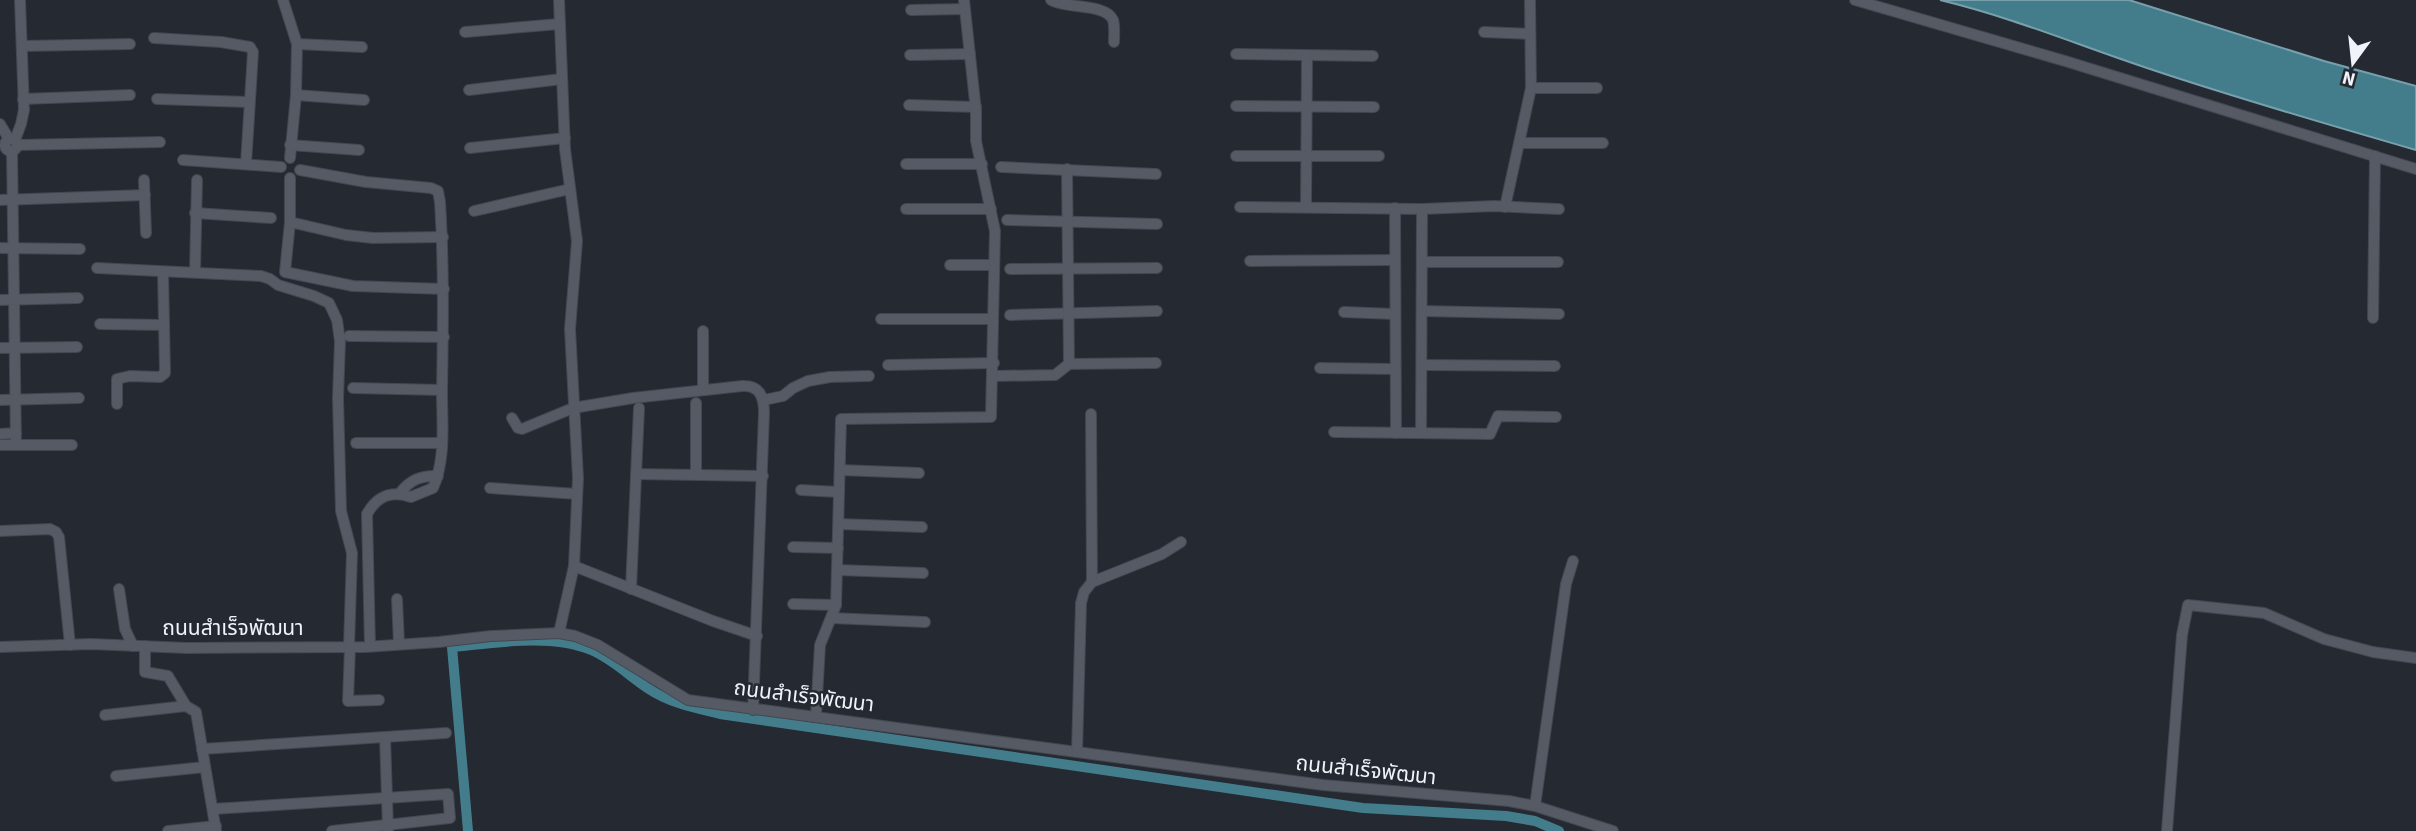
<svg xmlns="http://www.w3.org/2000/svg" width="2416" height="831" font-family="'Source Sans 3','Noto Sans Thai',sans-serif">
	<rect width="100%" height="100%" fill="#242932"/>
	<path fill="#437d8b" stroke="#77a0ac" stroke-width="2" d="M1940 0H2129L2324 61 2416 86V150C2326 124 2236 98 2147 68 2078 45 2011 17 1940 0Z"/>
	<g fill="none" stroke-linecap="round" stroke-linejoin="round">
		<path stroke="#437d8b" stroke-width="10" d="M468 831 452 647C494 643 551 633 591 650 613 659 630 677 649 689 670 703 696 708 720 714L1363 808 1506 816 1535 821 1559 831"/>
		<defs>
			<g id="minor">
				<path d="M283 0 297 44 296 95 290 158"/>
				<path d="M1051 0C1065 9 1106 3 1113 20 1115 26 1114 36 1114 42"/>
				<path d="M1855 0 2065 61 2416 169"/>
				<path d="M911 10 965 9"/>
				<path d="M465 32 559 24"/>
				<path d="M1484 32 1530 34"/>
				<path d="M154 38 221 42 250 47 253 52 246 164"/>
				<path d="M297 44 362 47"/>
				<path d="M23 46 130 44"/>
				<path d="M1236 54 1373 56"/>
				<path d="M910 55 970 54"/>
				<path d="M1531 88H1597"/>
				<path d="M469 90 562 79"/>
				<path d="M296 95 364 100"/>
				<path d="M23 99 130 95"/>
				<path d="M157 99 248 102"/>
				<path d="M909 105 976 107"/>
				<path d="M1236 106 1374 107"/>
				<path d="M0 124 9 139"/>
				<circle cx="11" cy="145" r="6"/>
				<path d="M15 140 21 124 24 110 20 0"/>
				<path d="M1520 143H1603"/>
				<path d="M17 145 160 142"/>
				<path d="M290 145 359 150"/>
				<path d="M470 148 565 138"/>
				<path d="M12 152 16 445"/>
				<path d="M1236 156H1379"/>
				<path d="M183 160 281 167"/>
				<path d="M906 164H982"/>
				<path d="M1001 167 1156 174"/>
				<path d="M300 170 366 182 431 188 438 191 440 202C444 266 443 328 442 392 442 423 446 459 433 488L411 497C391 490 377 496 367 514L370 646"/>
				<path d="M290 178V222L285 272 353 286 444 289"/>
				<path d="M144 180 146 233"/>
				<path d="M0 200 145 195"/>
				<path d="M1306 206 1307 56"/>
				<path d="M1240 207 1422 209 1494 206 1559 209"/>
				<path d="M1505 207 1531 88 1530 0"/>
				<path d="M1395 208 1396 433"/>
				<path d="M906 209H991"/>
				<path d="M474 211 570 189"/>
				<path d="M195 213 271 218"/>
				<path d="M1007 220 1157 224"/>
				<path d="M290 222 346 235 373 238 443 237"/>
				<path d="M0 248 80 249"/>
				<path d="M1250 261 1394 260"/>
				<path d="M1423 262H1558"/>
				<path d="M950 265H994"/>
				<path d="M97 268 261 276 270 279 278 285 314 296 329 303 337 320 340 341 338 398 341 511 352 553 349 647"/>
				<path d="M1010 269 1157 268"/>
				<path d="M195 272 197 180"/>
				<path d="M0 300 78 298"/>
				<path d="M1423 311 1559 314"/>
				<path d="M1344 312 1394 314"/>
				<path d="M1010 315 1157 311"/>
				<path d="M2373 318 2375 156"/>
				<path d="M881 319H993"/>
				<path d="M100 324 164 325"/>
				<path d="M349 336 444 337"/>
				<path d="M0 348 77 347"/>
				<path d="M1069 364 1156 363"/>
				<path d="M888 365 994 363"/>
				<path d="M1422 365 1555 366"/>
				<path d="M1320 368 1395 369"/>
				<path d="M993 376 1055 375 1069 364 1067 169"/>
				<path d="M353 388 442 390"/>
				<path d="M703 390V331"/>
				<path d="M0 400 79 398"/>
				<path d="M764 400 783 396 793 388 808 381 830 377 869 376"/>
				<path d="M696 403V475"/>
				<path d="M117 404V379L130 376 160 377 165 373 163 272"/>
				<path d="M512 418 518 428 522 429 573 408 633 398 742 386C760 385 764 397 764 413L753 710"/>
				<path d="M1334 432 1490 434 1498 416 1556 417"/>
				<path d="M1421 433 1422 209"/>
				<path d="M0 434 16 433"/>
				<path d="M356 443H441"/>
				<path d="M0 445H72"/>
				<path d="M840 470 919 473"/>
				<path d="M636 474 763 476"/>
				<path d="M490 488 577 494"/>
				<path d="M801 490 839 492"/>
				<path d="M400 493C410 480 421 475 438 476"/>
				<path d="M839 524 922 527"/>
				<path d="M0 531 50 529 56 532 59 537 70 645"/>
				<path d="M793 547 838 548"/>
				<path d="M574 566 713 621 757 636"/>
				<path d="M837 570 923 573"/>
				<path d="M1092 582 1162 554 1181 542"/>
				<path d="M119 589 125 629 133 646"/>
				<path d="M631 589 639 408"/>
				<path d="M397 599 399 644"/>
				<path d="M793 604 836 605"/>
				<path d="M831 618 925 622"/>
				<path d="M559 633 574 566 578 478 570 329 577 241 565 149 559 0"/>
				<path d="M145 646V672L168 676 186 706 196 712 216 831"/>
				<path d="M0 647 91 644 187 648 365 647 439 642 491 636 559 633 575 636 598 645 688 700 1323 785 1509 801 1535 806 1613 831"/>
				<path d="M350 647 348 701 379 700"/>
				<path d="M105 715 186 706"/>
				<path d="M816 715 820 645 836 605 841 419 991 417 995 231 976 141V111L964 0"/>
				<path d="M385 737 388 829"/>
				<path d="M202 749 446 733"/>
				<path d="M1077 752 1081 603 1084 592 1092 582 1091 414"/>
				<path d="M116 776 205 767"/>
				<path d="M1535 806 1566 584 1573 561"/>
				<path d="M213 809 448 794 450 818 332 831"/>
				<path d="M168 831 216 826"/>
				<path d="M2167 831 2182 635 2188 605 2264 613 2324 639 2373 652 2416 658"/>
			</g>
		</defs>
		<use href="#minor" stroke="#43474f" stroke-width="12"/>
		<use href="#minor" stroke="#555a64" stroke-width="10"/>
	</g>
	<g text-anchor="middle" stroke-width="5" stroke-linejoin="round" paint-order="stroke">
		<g font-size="21" fill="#f0f3f9" stroke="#242932">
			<text x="233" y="635">ถนนสำเร็จพัฒนา</text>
			<text transform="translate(804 696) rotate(7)" y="7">ถนนสำเร็จพัฒนา</text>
			<text transform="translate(1366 770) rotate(6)" y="7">ถนนสำเร็จพัฒนา</text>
		</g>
	</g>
	<g transform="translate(2353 63) rotate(195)" stroke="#242932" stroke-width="5" paint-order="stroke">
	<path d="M0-5L12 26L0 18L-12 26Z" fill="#f0f3f9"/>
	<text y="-10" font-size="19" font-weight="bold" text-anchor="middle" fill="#f0f3f9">N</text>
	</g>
</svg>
